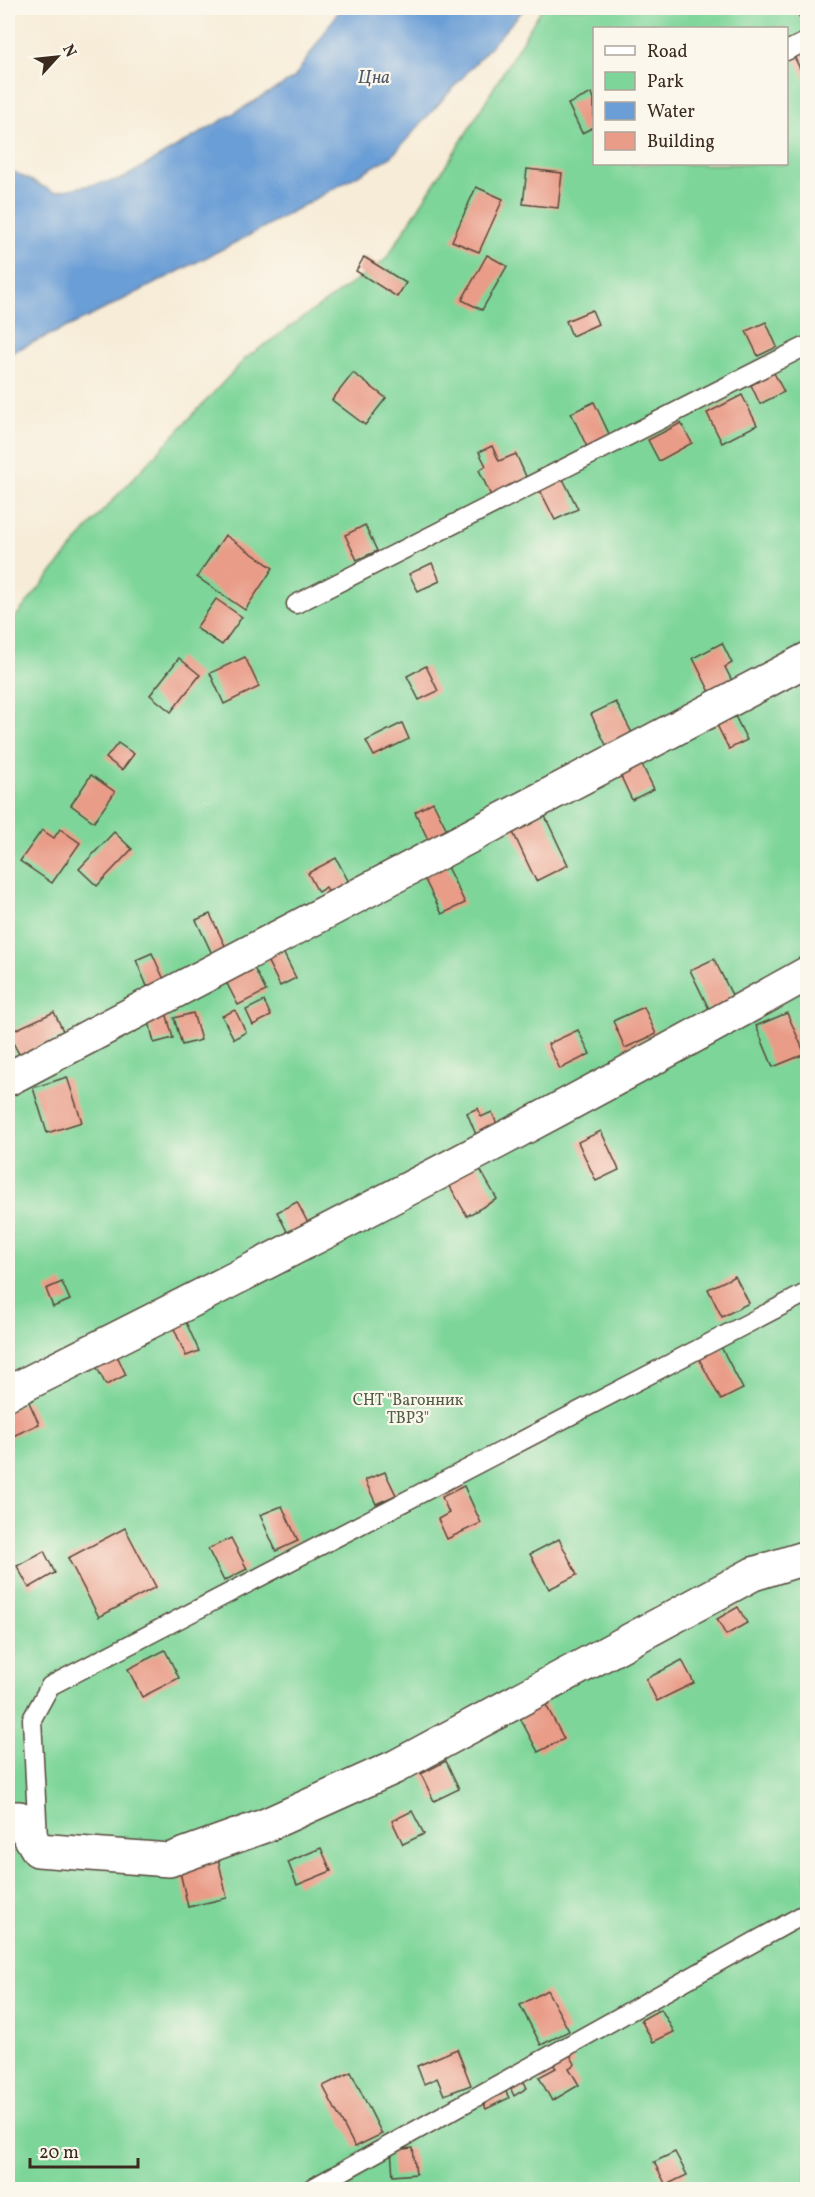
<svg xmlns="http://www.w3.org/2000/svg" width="815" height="2197" font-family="Vollkorn,serif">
	<rect width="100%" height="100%" fill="#fbf7ec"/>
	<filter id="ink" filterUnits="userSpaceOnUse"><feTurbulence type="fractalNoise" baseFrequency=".0167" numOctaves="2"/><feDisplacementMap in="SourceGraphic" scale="12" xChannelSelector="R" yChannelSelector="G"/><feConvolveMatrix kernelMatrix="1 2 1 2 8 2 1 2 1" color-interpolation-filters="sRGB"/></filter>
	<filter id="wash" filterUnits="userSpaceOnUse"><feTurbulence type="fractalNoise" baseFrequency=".008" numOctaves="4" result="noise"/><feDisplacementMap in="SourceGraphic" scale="24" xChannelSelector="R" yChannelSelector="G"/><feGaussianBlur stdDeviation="1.35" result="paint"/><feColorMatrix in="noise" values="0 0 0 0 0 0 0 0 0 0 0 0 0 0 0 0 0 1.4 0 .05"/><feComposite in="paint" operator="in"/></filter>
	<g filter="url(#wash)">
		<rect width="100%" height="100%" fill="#f7ecd8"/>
		<path fill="#7dd599" stroke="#5c805c" stroke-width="1.5" fill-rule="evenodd" d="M542 8H807V2189L8 2190V626L100 514 246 358 386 259 464 137ZM594 28H786V164H594Z"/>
		<path fill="#6b9ed6" stroke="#53647a" stroke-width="1.5" d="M341 8H525L391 157 248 236 89 317 8 354V169L54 192 122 179 294 78Z"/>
		<g id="blocks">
			<g fill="#e99c88">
				<path d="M795 8H808V17L801 20Z"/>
				<path d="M808 42V80L806 81 789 46Z"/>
				<path d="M592 93 594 99V127L582 133 568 104Z"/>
				<path d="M527 169 562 173 558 208 523 204Z"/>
				<path d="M476 187 503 199 479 252 452 241Z"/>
				<path d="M487 255 507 266 482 310 462 300Z"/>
				<path d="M364 257 406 283 397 297 356 271Z"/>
				<path d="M592 310 598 324 572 336 566 321Z"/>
				<path d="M766 322 777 347 758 356 746 331Z"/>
				<path d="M353 373 386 398 365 425 332 400Z"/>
				<path d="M774 373 784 392 760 404 751 385Z"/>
				<path d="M742 395 757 425 722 443 707 413Z"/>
				<path d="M594 402 611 438 588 449 571 413Z"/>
				<path d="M681 423 692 443 659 461 648 440Z"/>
				<path d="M492 446 499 461 516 454 528 481 492 498 479 470 486 466 479 452Z"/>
				<path d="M563 479 578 509 555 520 540 490Z"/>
				<path d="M365 525 377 551 357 560 345 535Z"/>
				<path d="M225 535 273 568 245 610 197 577Z"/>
				<path d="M432 563 440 581 418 591 409 574Z"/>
				<path d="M216 599 242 617 222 645 196 628Z"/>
				<path d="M722 643 732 663 725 667 734 685 712 696 693 658Z"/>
				<path d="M245 657 259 687 224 704 210 673Z"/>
				<path d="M179 658 200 675 171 712 150 695Z"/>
				<path d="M426 666 438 691 419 700 407 676Z"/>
				<path d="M616 702 632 733 606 745 591 714Z"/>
				<path d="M733 712 747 740 729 749 715 721Z"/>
				<path d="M402 723 409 739 374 756 366 741Z"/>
				<path d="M118 743 134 754 122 770 106 758Z"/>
				<path d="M639 759 654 789 632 800 618 770Z"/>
				<path d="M91 775 115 792 94 822 71 805Z"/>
				<path d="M433 802 450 836 431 846 415 812Z"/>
				<path d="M543 812 568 865 536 881 511 828Z"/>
				<path d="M60 829 80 843 52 883 20 861 42 830 54 838Z"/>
				<path d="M114 832 132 849 97 886 79 869Z"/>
				<path d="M336 858 352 888 332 898 326 887 318 892 308 873Z"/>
				<path d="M446 865 465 903 442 914 423 876Z"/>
				<path d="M210 914 227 950 213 956 196 920Z"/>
				<path d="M282 950 296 978 280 986 266 958Z"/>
				<path d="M152 953 166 984 149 991 136 960Z"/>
				<path d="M714 959 735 1001 711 1013 690 970Z"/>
				<path d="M252 964 266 991 238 1005 224 978Z"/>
				<path d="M264 1001 271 1016 253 1025 246 1010Z"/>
				<path d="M644 1007 656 1034 625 1048 613 1021Z"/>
				<path d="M235 1010 246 1032 234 1039 222 1016Z"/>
				<path d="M54 1012 65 1035 20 1056 8 1033Z"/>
				<path d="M166 1012 173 1038 154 1043 148 1017Z"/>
				<path d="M193 1013 201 1040 182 1045 174 1018Z"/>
				<path d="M787 1013 805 1054 773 1067 756 1026Z"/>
				<path d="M578 1030 590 1054 560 1069 548 1044Z"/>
				<path d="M67 1077 82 1122 47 1133 33 1088Z"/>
				<path d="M478 1108 481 1117 492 1112 498 1127 477 1137 467 1113Z"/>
				<path d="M601 1131 619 1170 596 1181 578 1142Z"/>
				<path d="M477 1164 497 1199 467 1216 447 1181Z"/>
				<path d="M297 1202 309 1225 289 1235 277 1212Z"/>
				<path d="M808 1240V1257L801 1244Z"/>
				<path d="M735 1276 749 1303 722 1317 708 1289Z"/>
				<path d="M62 1282 70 1300 53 1307 46 1289Z"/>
				<path d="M184 1318 199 1351 186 1356 172 1324Z"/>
				<path d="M719 1343 743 1389 721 1400 697 1355Z"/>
				<path d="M115 1351 126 1375 106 1385 94 1362Z"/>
				<path d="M28 1400 39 1424 11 1437 8 1430V1410Z"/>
				<path d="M385 1472 396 1495 376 1504 365 1480Z"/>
				<path d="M464 1486 481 1523 447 1539 438 1519 449 1513 442 1497Z"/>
				<path d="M282 1506 298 1541 276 1551 260 1515Z"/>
				<path d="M125 1528 156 1587 99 1617 68 1558Z"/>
				<path d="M231 1538 247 1569 224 1581 208 1549Z"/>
				<path d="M559 1539 577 1575 549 1589 530 1554Z"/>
				<path d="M44 1551 55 1573 29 1588 17 1566Z"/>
				<path d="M738 1607 747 1623 726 1635 717 1619Z"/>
				<path d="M165 1650 179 1678 142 1697 128 1669Z"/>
				<path d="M682 1660 694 1683 657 1701 646 1679Z"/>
				<path d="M545 1703 564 1739 538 1752 519 1716Z"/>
				<path d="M446 1761 459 1789 434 1801 421 1774Z"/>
				<path d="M412 1811 424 1834 403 1844 392 1821Z"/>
				<path d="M321 1848 331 1871 297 1885 288 1862Z"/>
				<path d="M217 1854 227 1898 188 1907 178 1863Z"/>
				<path d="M547 1990 569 2031 541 2045 520 2005Z"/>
				<path d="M661 2009 674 2032 653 2042 641 2020Z"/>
				<path d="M457 2049 471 2085 444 2095 437 2078 424 2084 417 2066Z"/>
				<path d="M569 2053 575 2064 569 2068 579 2085 552 2101 539 2077 556 2068 552 2063Z"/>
				<path d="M351 2072 382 2134 355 2147 323 2086Z"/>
				<path d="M522 2078 527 2088 514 2096 509 2085Z"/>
				<path d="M504 2088 509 2098 486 2109 482 2099Z"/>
				<path d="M413 2148 416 2174 393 2176 391 2150Z"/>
				<path d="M675 2152 687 2175 666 2185 654 2162Z"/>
			</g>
		</g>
	</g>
	<g filter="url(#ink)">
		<use href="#blocks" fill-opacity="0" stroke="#57473a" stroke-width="1.5"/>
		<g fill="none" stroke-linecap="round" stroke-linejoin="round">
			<defs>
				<g id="lane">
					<path d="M786 51 808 41"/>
					<path d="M296 604 808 345"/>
					<path d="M38 1839 32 1719 50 1686 808 1292"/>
					<path d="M309 2190 808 1912"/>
				</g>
				<g id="street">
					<path d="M8 1079 808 659"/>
					<path d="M8 1393C277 1259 545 1120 808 973"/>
					<path d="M8 1818H19L38 1850 169 1860 264 1826 395 1767 753 1574 808 1557"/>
				</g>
			</defs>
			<use href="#lane" stroke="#57473a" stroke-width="21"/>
			<use href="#street" stroke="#57473a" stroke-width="36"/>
			<use href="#lane" stroke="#fff" stroke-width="18"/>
			<use href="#street" stroke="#fff" stroke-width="33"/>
		</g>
	</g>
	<g text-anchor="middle" stroke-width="4.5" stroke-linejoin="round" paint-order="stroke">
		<g font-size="16" fill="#4f5d43" stroke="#fbf7ec">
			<text x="408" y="1405">СНТ "Вагонник<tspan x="408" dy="18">ТВРЗ"</tspan></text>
		</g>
		<g font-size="18" font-style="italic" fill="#4e5868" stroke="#fbf7ec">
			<text x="374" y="83">Цна</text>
		</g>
	</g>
	<rect width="815" height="2197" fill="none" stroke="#fbf7ec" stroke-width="30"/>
	<rect x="593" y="27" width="195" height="138" fill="#fbf7ec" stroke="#aea59a" stroke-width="1.5"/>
	<rect x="605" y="46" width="30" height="9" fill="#ffffff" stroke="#aea59a" stroke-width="1.5"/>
	<text x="647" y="57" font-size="18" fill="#3b2a1e">Road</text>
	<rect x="605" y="72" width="30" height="18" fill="#7dd599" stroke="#aea59a" stroke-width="1.5"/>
	<text x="647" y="87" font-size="18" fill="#3b2a1e">Park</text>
	<rect x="605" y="102" width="30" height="18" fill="#6b9ed6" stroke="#aea59a" stroke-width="1.5"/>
	<text x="647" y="117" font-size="18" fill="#3b2a1e">Water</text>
	<rect x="605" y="132" width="30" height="18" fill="#e99c88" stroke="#aea59a" stroke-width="1.5"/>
	<text x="647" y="147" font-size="18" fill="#3b2a1e">Building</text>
	<g transform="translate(57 57) rotate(63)" stroke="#fbf7ec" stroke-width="4.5" paint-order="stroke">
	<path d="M0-4.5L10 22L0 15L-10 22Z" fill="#3b2a1e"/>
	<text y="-9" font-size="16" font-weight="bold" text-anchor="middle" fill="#3b2a1e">N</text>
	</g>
	<path d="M30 2158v9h108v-9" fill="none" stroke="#3b2a1e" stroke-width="3"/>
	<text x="39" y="2158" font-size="18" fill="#3b2a1e" stroke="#fbf7ec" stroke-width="4.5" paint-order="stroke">20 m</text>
</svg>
